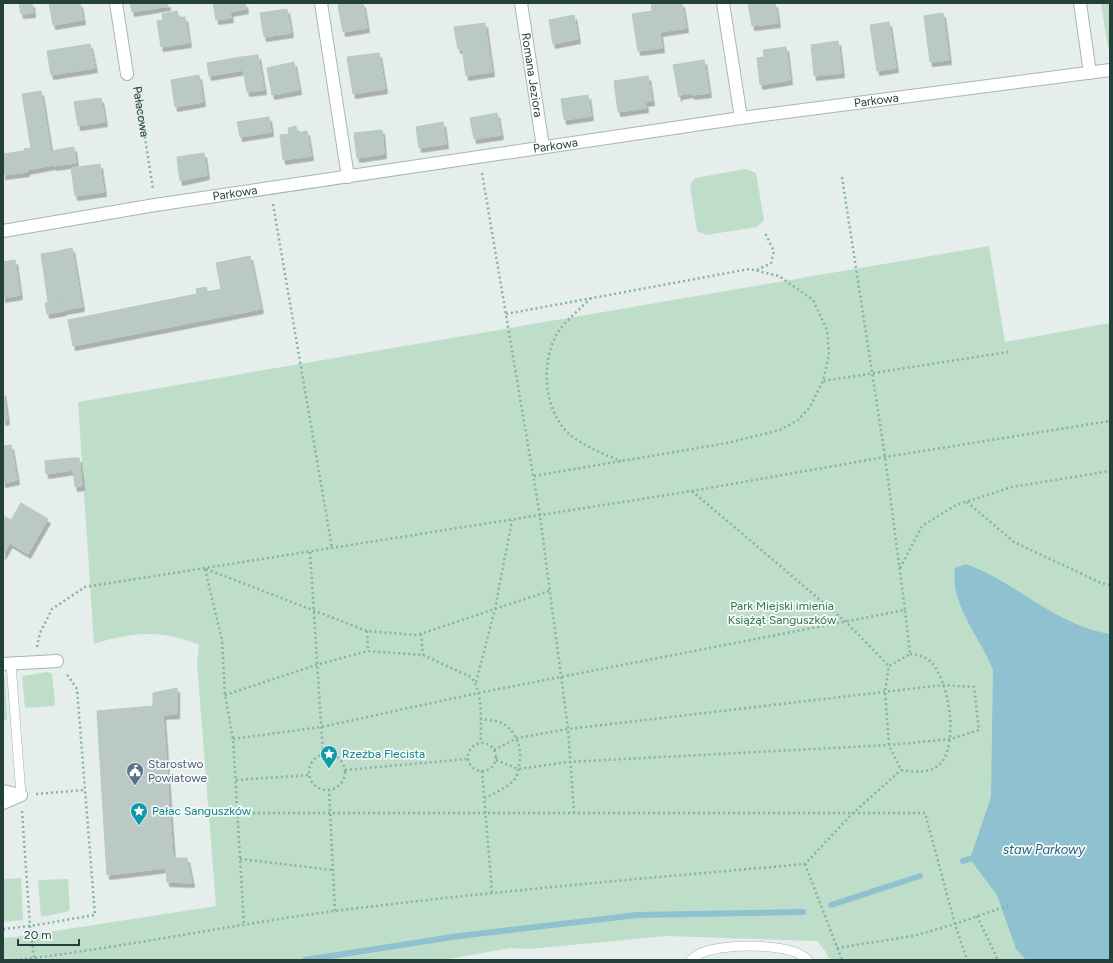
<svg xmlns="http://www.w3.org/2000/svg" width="1113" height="963" font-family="Figtree,sans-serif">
	<defs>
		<filter id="shadow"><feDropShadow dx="2.5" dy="4.5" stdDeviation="0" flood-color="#0004"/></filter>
	</defs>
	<rect width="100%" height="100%" fill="#e5eeeb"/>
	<g fill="#bfdeca">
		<path d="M1101 3H1110V48H1108Z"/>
		<path d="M746 169 756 173 764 220 757 227 706 235 697 231 690 185 695 178Z"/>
		<path d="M989 246 1005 342 1110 323V960H830L825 951 817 941 666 936 529 949 510 948 443 960H3V938L23 936 216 906 197 663 199 645C162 629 131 632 94 644L78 402Z"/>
		<path d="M48 672 52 674 55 704 54 706 25 708 22 676Z"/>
		<path d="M3 678H5L7 720H3Z"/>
		<path d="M21 878 23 920 3 922V879Z"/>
		<path d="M68 879 70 910 67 912 41 917 38 880Z"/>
	</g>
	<path fill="#8fc1d1" d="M966 564C1016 582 1055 625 1110 634V960H1026L1016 949 997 895 970 859 991 797 993 670C980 636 950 606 955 568Z"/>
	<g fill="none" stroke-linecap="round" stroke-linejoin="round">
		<g stroke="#8fc1d1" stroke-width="6">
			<path d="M963 861 970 859"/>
			<path d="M831 905 920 876"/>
			<path d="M305 960 459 936 637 915 803 912"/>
		</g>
	</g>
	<g fill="#bac9c4" stroke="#b7c8c2" filter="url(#shadow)">
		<path d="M19 3H32L33 13 21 14Z"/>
		<path d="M49 3H80L83 20 53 25Z"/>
		<path d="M130 3H168V6L132 12Z"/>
		<path d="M213 3H245L246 9 230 12 231 18 216 20Z"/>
		<path d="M351 3H363L367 28 343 32 338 5Z"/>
		<path d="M651 3H656L662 48 638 51 632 14 652 11Z"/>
		<path d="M656 3H682L686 28 660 32Z"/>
		<path d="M748 3H775L778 23 752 26Z"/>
		<path d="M287 9 291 33 264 37 260 13Z"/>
		<path d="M177 11 179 18 185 17 189 43 161 47 157 21 163 20 162 14Z"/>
		<path d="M943 13 949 60 930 62 924 16Z"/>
		<path d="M574 15 578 39 553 44 549 20Z"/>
		<path d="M889 22 896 68 877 71 870 25Z"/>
		<path d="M485 23 488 45 458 49 454 27Z"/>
		<path d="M838 41 842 73 814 76 811 45Z"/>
		<path d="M90 44 95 68 51 75 47 51Z"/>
		<path d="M488 45 492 72 466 76 462 48Z"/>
		<path d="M786 47 790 80 760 85 757 58 764 57 763 50Z"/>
		<path d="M379 53 385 89 353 94 347 57Z"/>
		<path d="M258 55 264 90 247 92 241 57Z"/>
		<path d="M241 57 244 70 209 76 207 63Z"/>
		<path d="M704 60 709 93 692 95V93L679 95V97L673 65Z"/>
		<path d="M294 62 299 90 272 95 267 68Z"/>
		<path d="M199 75 203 102 175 107 171 80Z"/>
		<path d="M648 76 652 101 645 102 646 108 618 112 614 81Z"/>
		<path d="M41 91 53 165 27 170 24 149 31 148 22 94Z"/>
		<path d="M588 95 591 116 564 120 561 99Z"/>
		<path d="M101 98 105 122 78 126 74 102Z"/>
		<path d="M497 113 501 135 474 139 470 118Z"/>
		<path d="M269 117 271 132 240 137 237 122Z"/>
		<path d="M443 122 446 144 419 148 416 127Z"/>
		<path d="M296 126 297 133 307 131 311 156 283 160 280 135 289 134 288 128Z"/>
		<path d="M382 130 384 154 357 158 354 133Z"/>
		<path d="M74 147 76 163 54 166 51 151Z"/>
		<path d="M24 151 27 172 3 175V154Z"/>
		<path d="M204 153 207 175 180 181 177 157Z"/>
		<path d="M100 164 104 192 75 196 71 168Z"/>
		<path d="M72 248 82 307 64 310 54 252Z"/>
		<path d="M54 252 62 300 48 302 41 254Z"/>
		<path d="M250 256 261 309 73 346 68 320 197 294 196 289 206 287 207 292 221 289 216 263Z"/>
		<path d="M15 260 20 295 3 298V262Z"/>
		<path d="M62 300 64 311 47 314 45 303Z"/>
		<path d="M3 391 7 420 3 421Z"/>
		<path d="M11 445 17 480 3 483V446Z"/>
		<path d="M72 458H79L82 486 75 487 73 470 46 474 45 461Z"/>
		<path d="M21 503 48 519 28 554 10 543 3 555V516L11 520Z"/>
		<path d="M177 688V714L163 715 173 858H187L192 883 167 882 166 868 107 875 97 711 153 706V693Z"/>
	</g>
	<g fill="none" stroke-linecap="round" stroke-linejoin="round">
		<defs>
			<g id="lane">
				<path d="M11 664 21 795H16"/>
				<path d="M691 960C695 957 699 953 704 952 726 944 791 942 808 960"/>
			</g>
			<g id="street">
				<path d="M116 3 127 74"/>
				<path d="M321 3 348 177"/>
				<path id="s2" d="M521 3 543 147"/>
				<path d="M723 3 741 118"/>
				<path d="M1080 3 1090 73"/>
				<path id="s3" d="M3 231 155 205 741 118 1110 70"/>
				<path d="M3 664 57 661"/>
				<path d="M3 791 21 795"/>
				<path d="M3 803 21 795"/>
			</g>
		</defs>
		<use href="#lane" stroke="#a7b6b3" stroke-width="10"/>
		<use href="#street" stroke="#a7b6b3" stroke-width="14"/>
		<g stroke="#86b1a7" stroke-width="2.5" stroke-dasharray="2 3" stroke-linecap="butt">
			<path id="s1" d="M137 87 153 189"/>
			<path d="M482 173 540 516 568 729 574 813"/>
			<path d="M842 177 885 457 905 610"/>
			<path d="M273 204 332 548"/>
			<path d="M757 270 771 263 774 251 765 233"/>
			<path d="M591 298C580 309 565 321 557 334 540 363 544 411 569 434 584 446 603 454 621 461"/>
			<path d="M506 314 749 269 779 276 813 300 827 330 829 355 823 381 1008 352"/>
			<path d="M534 476 727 443 780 430 798 420 810 407 823 381"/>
			<path d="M692 491 846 622 889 666"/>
			<path d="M967 502 1014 542 1101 583 1110 585"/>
			<path d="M310 552 323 754"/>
			<path d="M900 568 922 526 956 505 1012 487 1110 471"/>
			<path d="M205 569 222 640 225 695 233 739 244 925"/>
			<path d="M206 569 367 631 417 635 549 591"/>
			<path d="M367 631 368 651"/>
			<path d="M421 634 423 655"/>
			<path d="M37 647 40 633 52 609 85 587 692 491 885 457 1110 421"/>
			<path d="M910 654C917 655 925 656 930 661 949 679 959 742 941 763 931 774 914 772 901 770L889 745 885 691 889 666Z"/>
			<path d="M476 682 495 609 512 520"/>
			<path d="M225 695 316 665 368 651 423 655 471 677C484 693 480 722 481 742"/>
			<path d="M480 719C486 720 493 720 499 722 516 728 523 749 519 765 518 770 518 776 514 780 506 788 495 793 485 798"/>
			<path d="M233 739 321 727 478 693 905 610 910 654"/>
			<circle cx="482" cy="757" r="14"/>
			<path d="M494 750 517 738 568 729 943 685 974 687 979 730 951 739 889 745 568 762 518 769 496 760"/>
			<circle cx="327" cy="772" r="18"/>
			<path d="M345 770 467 759"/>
			<path d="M482 771 492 892"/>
			<path d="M236 780 309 775"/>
			<path d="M329 789 335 912"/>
			<path d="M36 794 85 790"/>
			<path d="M22 811 30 926 34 958"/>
			<path d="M238 813H925L955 924 967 960"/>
			<path d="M240 859 333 870"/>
			<path d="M805 864 842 960"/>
			<path d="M977 916 998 960"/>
			<path d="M3 929 30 926 95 915 77 689 66 673"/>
			<path d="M837 948 913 936 955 924 1010 905"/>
			<path d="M15 960C122 948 228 925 335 911 492 891 648 878 805 864L852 814 901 770"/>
		</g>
		<use href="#lane" stroke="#fff" stroke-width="9"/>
		<use href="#street" stroke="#fff" stroke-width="12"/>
	</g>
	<defs>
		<symbol id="sight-pin" viewBox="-11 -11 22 30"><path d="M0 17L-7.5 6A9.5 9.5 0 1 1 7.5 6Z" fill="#0f9aa8" stroke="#f6faf8"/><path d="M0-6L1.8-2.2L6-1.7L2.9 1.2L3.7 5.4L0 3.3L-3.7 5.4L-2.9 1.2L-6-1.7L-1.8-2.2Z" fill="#fff"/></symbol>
		<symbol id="civic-pin" viewBox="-11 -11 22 30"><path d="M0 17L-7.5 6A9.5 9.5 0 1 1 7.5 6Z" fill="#5c6f8a" stroke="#f6faf8"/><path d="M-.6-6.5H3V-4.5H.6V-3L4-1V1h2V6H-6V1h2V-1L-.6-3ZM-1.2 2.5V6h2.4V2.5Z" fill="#fff"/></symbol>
	</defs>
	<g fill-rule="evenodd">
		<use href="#sight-pin" x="319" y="744" width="20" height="27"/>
		<use href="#civic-pin" x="125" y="761" width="20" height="27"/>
		<use href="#sight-pin" x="129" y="801" width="20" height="27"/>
	</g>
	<g text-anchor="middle" stroke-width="3.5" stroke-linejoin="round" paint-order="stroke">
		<g font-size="12" fill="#24403b" stroke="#f6faf8">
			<text dy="4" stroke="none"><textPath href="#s2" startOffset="73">Romana Jeziora</textPath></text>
			<text dy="4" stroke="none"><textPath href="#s3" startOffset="883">Parkowa</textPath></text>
			<text dy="4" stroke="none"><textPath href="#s1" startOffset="25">Pałacowa</textPath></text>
			<text dy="4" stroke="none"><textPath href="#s3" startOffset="559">Parkowa</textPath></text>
			<text dy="4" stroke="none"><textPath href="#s3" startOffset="235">Parkowa</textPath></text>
		</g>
		<g font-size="12" fill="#2f7651" stroke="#f6faf8">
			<text x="782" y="610">Park Miejski imienia<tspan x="782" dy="14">Książąt Sanguszków</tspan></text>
		</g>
		<g font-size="12" fill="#0d838f" stroke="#f6faf8" text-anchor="start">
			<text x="342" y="758">Rzeźba Flecista</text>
			<text x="152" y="815">Pałac Sanguszków</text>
		</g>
		<g font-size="12" fill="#4e5e75" stroke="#f6faf8" text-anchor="start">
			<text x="148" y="768">Starostwo<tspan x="148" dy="14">Powiatowe</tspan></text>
		</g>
		<g font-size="13" font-style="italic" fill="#1e647c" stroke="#f6faf8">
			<text x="1044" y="854">staw Parkowy</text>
		</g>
	</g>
	<rect width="1113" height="963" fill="none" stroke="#24403b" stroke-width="8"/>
	<path d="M18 939v6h61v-6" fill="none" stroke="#24403b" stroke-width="2"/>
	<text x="24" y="939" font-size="12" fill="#24403b" stroke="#f6faf8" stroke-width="3" paint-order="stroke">20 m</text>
</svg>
